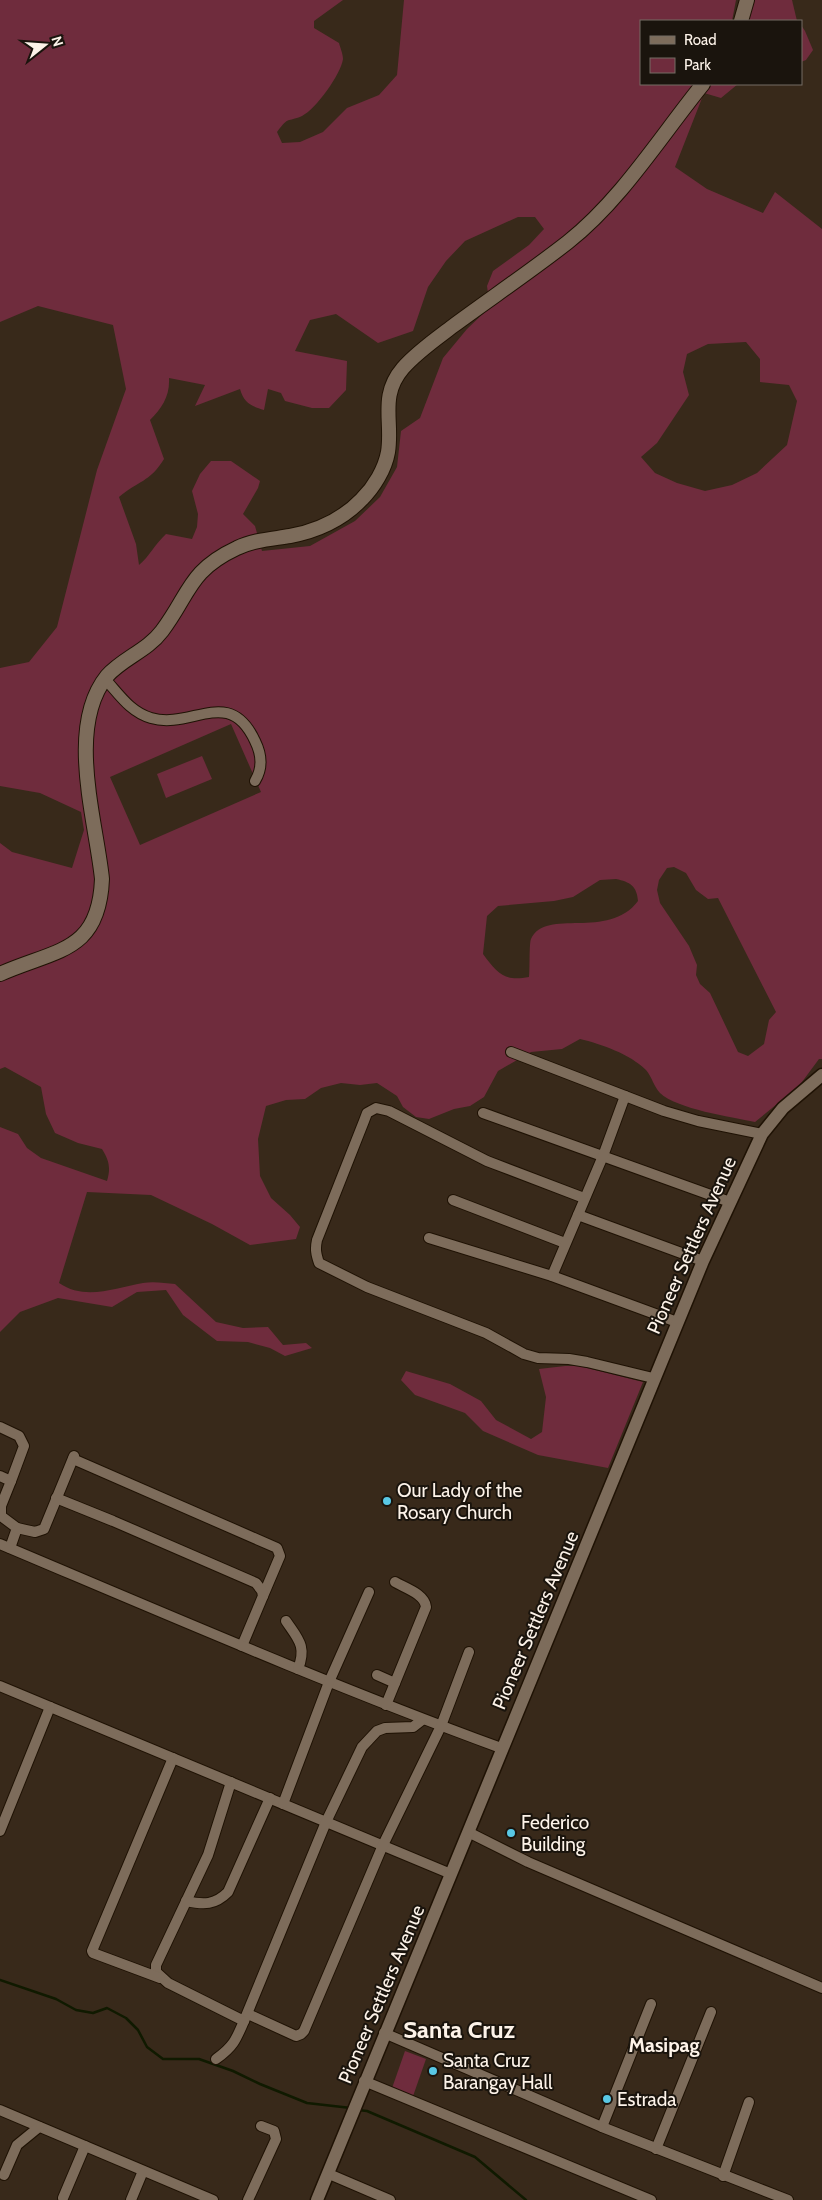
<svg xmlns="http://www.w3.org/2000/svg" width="822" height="2200" font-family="Cabin,sans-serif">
	<rect width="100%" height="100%" fill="#38291a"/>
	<g fill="#6f2c3d" fill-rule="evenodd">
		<path d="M0 0H343L314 21V28L339 43C340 47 343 54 343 59 341 74 316 109 302 116 286 123 290 115 277 132L282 143 300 142 323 132 347 108 379 95 397 75 404 0H736L732 21H641V84H738L721 98 704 93 675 167 707 189 763 213 775 192 822 229V1059H819L799 1086 755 1122C731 1117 677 1109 660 1093 654 1087 652 1077 646 1070 630 1054 601 1044 580 1039L562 1049 531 1052 498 1071 484 1097 470 1106 454 1109 429 1119 416 1117 403 1107 397 1096 377 1083 360 1085 341 1083 321 1088 305 1099 286 1100 266 1106 258 1139 260 1176 271 1198 290 1215 300 1227 296 1239 250 1245 212 1224 151 1195 87 1192 59 1283C85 1301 115 1288 143 1283 153 1281 165 1283 175 1284L216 1322 243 1328 268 1327 283 1345 306 1343 312 1348 285 1356 270 1348 248 1342 217 1341 183 1315 166 1290 137 1292 112 1307 58 1298 20 1312 0 1332V1127L18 1134 27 1148 41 1158 107 1181C111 1168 109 1160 102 1149L78 1143 55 1133 46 1114 41 1087 5 1067 0 1069V843L12 852 72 868 84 830 81 812 40 793 0 786V668L29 662 57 627 97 470 126 389 113 325 38 306 0 322ZM518 217H535L544 229 529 245 493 271 487 286 490 307 467 329 443 358 420 418 401 431 397 467 380 497 355 521 310 546 262 551 255 526 243 514 258 488 260 481 231 461H211L200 474 192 491 198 514 197 527 192 539 166 534C155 544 149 557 139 565L136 544 119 497C138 481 150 482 164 459L150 420C162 408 170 396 169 378L205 385 195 406 240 389C244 403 251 406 264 410L268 389 281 393 285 401 312 408H329L346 390 347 361 295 351 310 320 336 314 378 343 413 331 428 287 446 261 465 241ZM746 342 760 359V382L789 385 797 401 787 445 757 473 732 485 705 491 677 483 655 473 641 457 657 443 689 395 683 372 687 354 708 344ZM231 724 261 792 140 845 110 777ZM674 867 686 873 696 890 708 899 718 898 776 1012 769 1020 764 1044 748 1056 738 1052 710 993 700 984 696 975 697 965 689 946 660 903 657 890 659 880 667 868ZM616 879C630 882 637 886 638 901 608 941 546 907 531 939 529 943 530 970 529 977 504 982 497 973 483 954L487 916 498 906 554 901 573 897 600 880Z"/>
		<path d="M753 0H792L797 21H746Z"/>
		<path d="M801 25 805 31 813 50 806 60 801 62Z"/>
		<path d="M202 756 212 779 166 798 157 774Z"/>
		<path d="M565 1366H579L643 1382 608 1468 538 1455 483 1431 465 1413 415 1395 401 1380 406 1371 450 1384 481 1401 496 1420 531 1439 542 1432 546 1397 539 1369Z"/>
		<path d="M405 2051 426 2059 412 2099 391 2091Z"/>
	</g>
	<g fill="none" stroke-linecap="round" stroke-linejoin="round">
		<g stroke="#101a00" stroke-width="2.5">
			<path d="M0 1980 56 1999 76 2010 93 2013 107 2008 126 2018 138 2030 147 2047 163 2059H199L233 2071 260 2084 307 2103 351 2108"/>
			<path d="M358 2110 367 2111 475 2157 526 2200"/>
		</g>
		<defs>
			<g id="minor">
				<path d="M105 679C119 694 130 712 151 718 192 730 229 685 255 741 262 755 263 768 255 781"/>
				<path d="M511 1052 664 1111 698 1121 762 1134"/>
				<path d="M483 1113 730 1202"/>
				<path d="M584 1198 487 1161 389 1111 376 1108 367 1113 364 1121 317 1240C315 1249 316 1254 319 1263L367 1287 486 1333 524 1354 538 1358 569 1359 587 1362 653 1378"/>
				<path d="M453 1200 565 1243"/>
				<path d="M578 1215 703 1261"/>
				<path d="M429 1238 552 1276 677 1322"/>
				<path d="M552 1276 603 1156 625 1096"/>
				<path d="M0 1427 19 1436 24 1446 11 1481"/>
				<path d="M73 1459 277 1548 280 1556 263 1596"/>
				<path d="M0 1476 11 1481 1 1506V1516L17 1528 10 1548"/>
				<path d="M56 1498 113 1521 256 1583 262 1591 263 1596 242 1646"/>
				<path d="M17 1528 35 1532 44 1529 74 1456"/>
				<path d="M0 1544C166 1614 332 1686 501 1748"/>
				<path d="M286 1621C298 1639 307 1646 298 1669"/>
				<path d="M377 1675 395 1683"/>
				<path d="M0 1686 451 1874"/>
				<path d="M386 1705 426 1607C425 1594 405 1588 395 1582"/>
				<path d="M231 1782 208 1855 156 1965V1972L168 1983 244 2021 326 1822 362 1747 377 1731 385 1728 413 1727 422 1720"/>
				<path d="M283 1804 329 1682 369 1592"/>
				<path d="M0 1831 50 1707"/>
				<path d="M468 1832 528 1862 822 1988"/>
				<path d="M186 1901C204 1905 215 1905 228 1892L270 1798"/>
				<path d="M160 1978 93 1953 92 1951 173 1758"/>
				<path d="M248 2014 296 2036 301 2034 304 2031 383 1845 441 1726 469 1652"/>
				<path d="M384 2033 602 2127 788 2200"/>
				<path d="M216 2059C233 2047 236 2040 244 2021"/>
				<path d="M364 2081 651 2200"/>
				<path d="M0 2110 213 2200"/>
				<path d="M602 2127 651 2004"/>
				<path d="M656 2149 711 2012"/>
				<path d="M329 2174 390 2200"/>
				<path d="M4 2175 17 2145 39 2127"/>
				<path d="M723 2176 749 2102"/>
				<path d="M63 2198 85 2146"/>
				<path d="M131 2200 143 2171"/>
				<path d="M248 2200 276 2139 274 2131 261 2126"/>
			</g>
			<path id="tertiary" d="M317 2200 703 1261 762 1134 783 1108 822 1075"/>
			<g id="secondary">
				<path d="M741 21 747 0"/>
				<path d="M0 974C56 949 99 953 102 879 96 820 66 727 107 676 123 658 147 651 162 631 190 594 188 571 237 548 253 540 272 539 290 536 317 531 342 520 362 499 374 487 385 469 388 452 393 421 379 396 403 368 417 352 436 339 453 326 491 298 531 271 568 242 622 199 660 137 703 84"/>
			</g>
		</defs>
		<use href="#minor" stroke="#1f1204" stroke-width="12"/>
		<use href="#tertiary" stroke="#1f1204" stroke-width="15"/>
		<use href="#secondary" stroke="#1f1204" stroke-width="16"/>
		<use href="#minor" stroke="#7d6c5b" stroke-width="10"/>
		<use href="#tertiary" stroke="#7d6c5b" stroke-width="12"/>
		<use href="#secondary" stroke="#7d6c5b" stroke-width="14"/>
	</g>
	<g fill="#59c8e5" stroke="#1a140d" stroke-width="2">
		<circle cx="387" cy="1501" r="5"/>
		<circle cx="511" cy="1833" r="5"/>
		<circle cx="433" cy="2071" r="5"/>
		<circle cx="607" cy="2099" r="5"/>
	</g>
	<g text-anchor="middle" stroke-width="4" stroke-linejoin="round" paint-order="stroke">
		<g font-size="19" fill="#fdf3e9" stroke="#1a140d">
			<text transform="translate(691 1245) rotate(-66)" y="7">Pioneer Settlers Avenue</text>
			<text transform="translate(535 1620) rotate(-67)" y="7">Pioneer Settlers Avenue</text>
			<text transform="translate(381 1994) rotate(-67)" y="7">Pioneer Settlers Avenue</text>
		</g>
		<g font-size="19" fill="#fdf3e9" stroke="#1a140d" text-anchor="start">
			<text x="397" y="1497">Our Lady of the<tspan x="397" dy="22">Rosary Church</tspan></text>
			<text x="521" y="1829">Federico<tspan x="521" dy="22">Building</tspan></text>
			<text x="443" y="2067">Santa Cruz<tspan x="443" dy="22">Barangay Hall</tspan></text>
			<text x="617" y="2106">Estrada</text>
		</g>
		<g font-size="20" font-weight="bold" fill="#fdf3e9" stroke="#1a140d">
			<text x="664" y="2052">Masipag</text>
		</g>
		<g font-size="24" font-weight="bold" fill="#fdf3e9" stroke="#1a140d">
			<text x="459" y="2038">Santa Cruz</text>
		</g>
	</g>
	<rect x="640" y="20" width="162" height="65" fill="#1a140d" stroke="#756d65"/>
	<rect x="650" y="36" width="25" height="8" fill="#7d6c5b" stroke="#756d65"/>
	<text x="684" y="45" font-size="15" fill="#fdf3e9">Road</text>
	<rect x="650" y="58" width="25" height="15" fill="#6f2c3d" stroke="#756d65"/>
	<text x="684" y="70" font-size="15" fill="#fdf3e9">Park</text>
	<g transform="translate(45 45) rotate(73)" stroke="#1a140d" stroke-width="4" paint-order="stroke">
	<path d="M0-4L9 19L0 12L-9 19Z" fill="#fdf3e9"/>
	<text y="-8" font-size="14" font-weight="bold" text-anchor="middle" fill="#fdf3e9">N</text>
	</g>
</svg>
